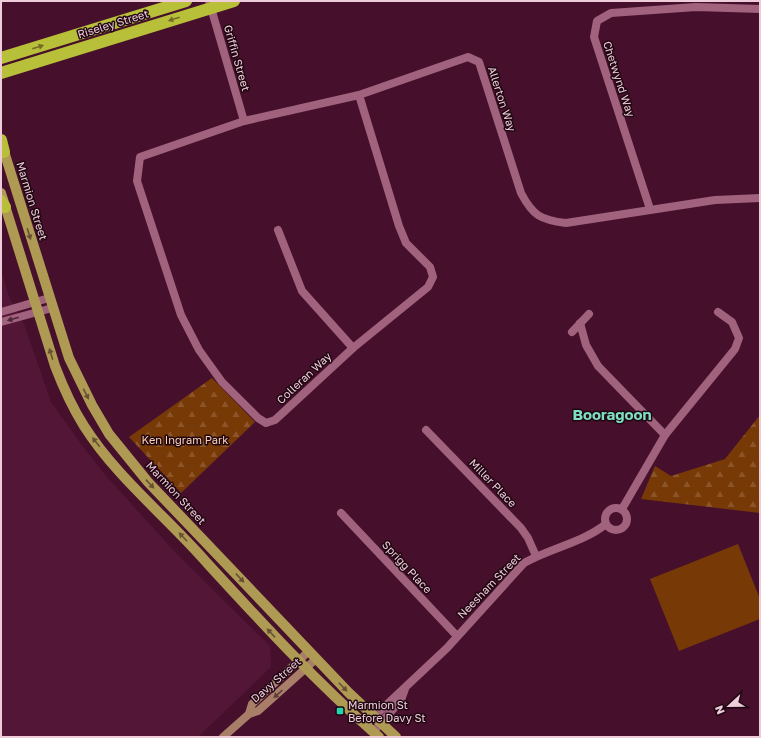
<svg xmlns="http://www.w3.org/2000/svg" width="761" height="738" font-family="'Golos Text',sans-serif">
	<defs>
		<pattern id="forest-firs" width="22" height="20" patternUnits="userSpaceOnUse"><rect width="22" height="20" fill="#773905"/><path d="M5 1l3.5 6h-7zM16 11l3.5 6h-7z" fill="#8b5429"/></pattern>
	</defs>
	<rect width="100%" height="100%" fill="#46102c"/>
	<path fill="#541636" d="M1 271 9 297 24 324 51 402 84 448 106 476 173 550 270 646 271 667 198 737H1Z"/>
	<g fill="url(#forest-firs)">
		<path d="M212 378 255 422 181 493 129 437Z"/>
		<path d="M760 415V513L641 499 655 466 671 476 725 459Z"/>
	</g>
	<path fill="#773905" d="M738 544 760 599V619L679 651 650 579Z"/>
	<g fill="none" stroke-linecap="round" stroke-linejoin="round">
		<g stroke="#a1627d" stroke-width="8">
			<path d="M209 1 244 121"/>
			<path d="M359 95 399 226 406 243 430 267 433 277 428 287 353 348 275 420 266 423 258 418 222 382 199 350 181 315 137 181 140 157 244 121 359 95 468 57 479 62 521 193C533 216 541 220 566 223L715 200 760 198"/>
			<path d="M650 209 594 37 597 21 611 13 696 7 760 9"/>
			<path d="M278 230 302 291 353 348"/>
			<path d="M1 312 49 298"/>
			<path d="M1 322 52 308"/>
			<path d="M580 323 586 345 598 366 665 435"/>
			<path d="M572 332 589 314"/>
			<path d="M426 430 521 528 528 538 536 556"/>
			<circle cx="616" cy="519" r="11"/>
			<path d="M622 509 665 435 735 349 739 338 732 322 718 312"/>
			<path d="M341 513 457 636"/>
			<path d="M365 725 447 648 524 563C550 548 582 543 606 524"/>
			<path d="M373 732 401 700 405 689"/>
		</g>
		<g stroke="#a87e68" stroke-width="8">
			<path d="M249 714 258 711 316 659"/>
			<path d="M223 737 249 714 252 704 309 651"/>
		</g>
		<g stroke="#af9a54" stroke-width="10">
			<path d="M2 145 69 358 92 405 109 434 148 482 349 693 396 737"/>
			<path d="M1 193 55 366C63 387 72 407 84 426 117 478 167 517 207 563 262 623 317 683 379 737"/>
		</g>
		<g stroke="#b8bf38" stroke-width="12">
			<path d="M1 58 186 1"/>
			<path d="M1 73 234 1"/>
			<path d="M1 140 4 152"/>
			<path d="M1 201 5 207"/>
		</g>
	</g>
	<defs><path id="oneway-solid" d="M-6-.8H1V-3.2L6.5 0L1 3.2V.8H-6Z"/></defs>
	<g fill="#736c27">
		<use href="#oneway-solid" transform="translate(174 19) rotate(163)"/>
		<use href="#oneway-solid" transform="translate(38 47) rotate(-17)"/>
	</g>
	<g fill="#675033">
		<use href="#oneway-solid" transform="translate(29 234) rotate(73)"/>
		<use href="#oneway-solid" transform="translate(51 354) rotate(-107)"/>
		<use href="#oneway-solid" transform="translate(86 394) rotate(63)"/>
		<use href="#oneway-solid" transform="translate(96 442) rotate(-128)"/>
		<use href="#oneway-solid" transform="translate(150 484) rotate(47)"/>
		<use href="#oneway-solid" transform="translate(183 537) rotate(-134)"/>
		<use href="#oneway-solid" transform="translate(240 578) rotate(47)"/>
		<use href="#oneway-solid" transform="translate(271 633) rotate(-133)"/>
		<use href="#oneway-solid" transform="translate(343 687) rotate(46)"/>
	</g>
	<use fill="#4c2737" href="#oneway-solid" transform="translate(13 319) rotate(164)"/>
	<use fill="#5d3d39" href="#oneway-solid" transform="translate(278 694) rotate(138)"/>
	<rect fill="#26d5ae" stroke="#1f0712" stroke-width="1.5" x="336" y="707" width="8" height="8" rx="2"/>
	<g text-anchor="middle" stroke-width="3" stroke-linejoin="round" paint-order="stroke">
		<g font-size="11" fill="#efccd9" stroke="#1f0712">
			<text transform="translate(113 24) rotate(-17)" y="4">Riseley Street</text>
			<text transform="translate(237 58) rotate(74)" y="4">Griffin Street</text>
			<text transform="translate(619 79) rotate(72)" y="4">Chetwynd Way</text>
			<text transform="translate(502 99) rotate(72)" y="4">Allerton Way</text>
			<text transform="translate(32 201) rotate(73)" y="4">Marmion Street</text>
			<text transform="translate(304 378) rotate(-43)" y="4">Colleran Way</text>
			<text transform="translate(493 483) rotate(46)" y="4">Miller Place</text>
			<text transform="translate(176 493) rotate(47)" y="4">Marmion Street</text>
			<text transform="translate(407 567) rotate(47)" y="4">Sprigg Place</text>
			<text transform="translate(489 586) rotate(-46)" y="4">Neesham Street</text>
			<text transform="translate(276 680) rotate(-41)" y="4">Davy Street</text>
		</g>
		<g font-size="11" fill="#fdd0b5" stroke="#1f0712">
			<text x="185" y="444">Ken Ingram Park</text>
		</g>
		<g font-size="11" fill="#efccd9" stroke="#1f0712" text-anchor="start">
			<text x="348" y="709">Marmion St<tspan x="348" dy="13">Before Davy St</tspan></text>
		</g>
		<g font-size="15" font-weight="bold" fill="#7fdfc2" stroke="#1f0712">
			<text x="612" y="420">Booragoon</text>
		</g>
	</g>
	<rect width="761" height="738" fill="none" stroke="#efccd9" stroke-width="4"/>
	<g transform="translate(729 706) rotate(248)" stroke="#1f0712" stroke-width="3" paint-order="stroke">
	<path d="M0-3L7 15L0 10L-7 15Z" fill="#efccd9"/>
	<text y="-6" font-size="11" font-weight="bold" text-anchor="middle" fill="#efccd9">N</text>
	</g>
</svg>
